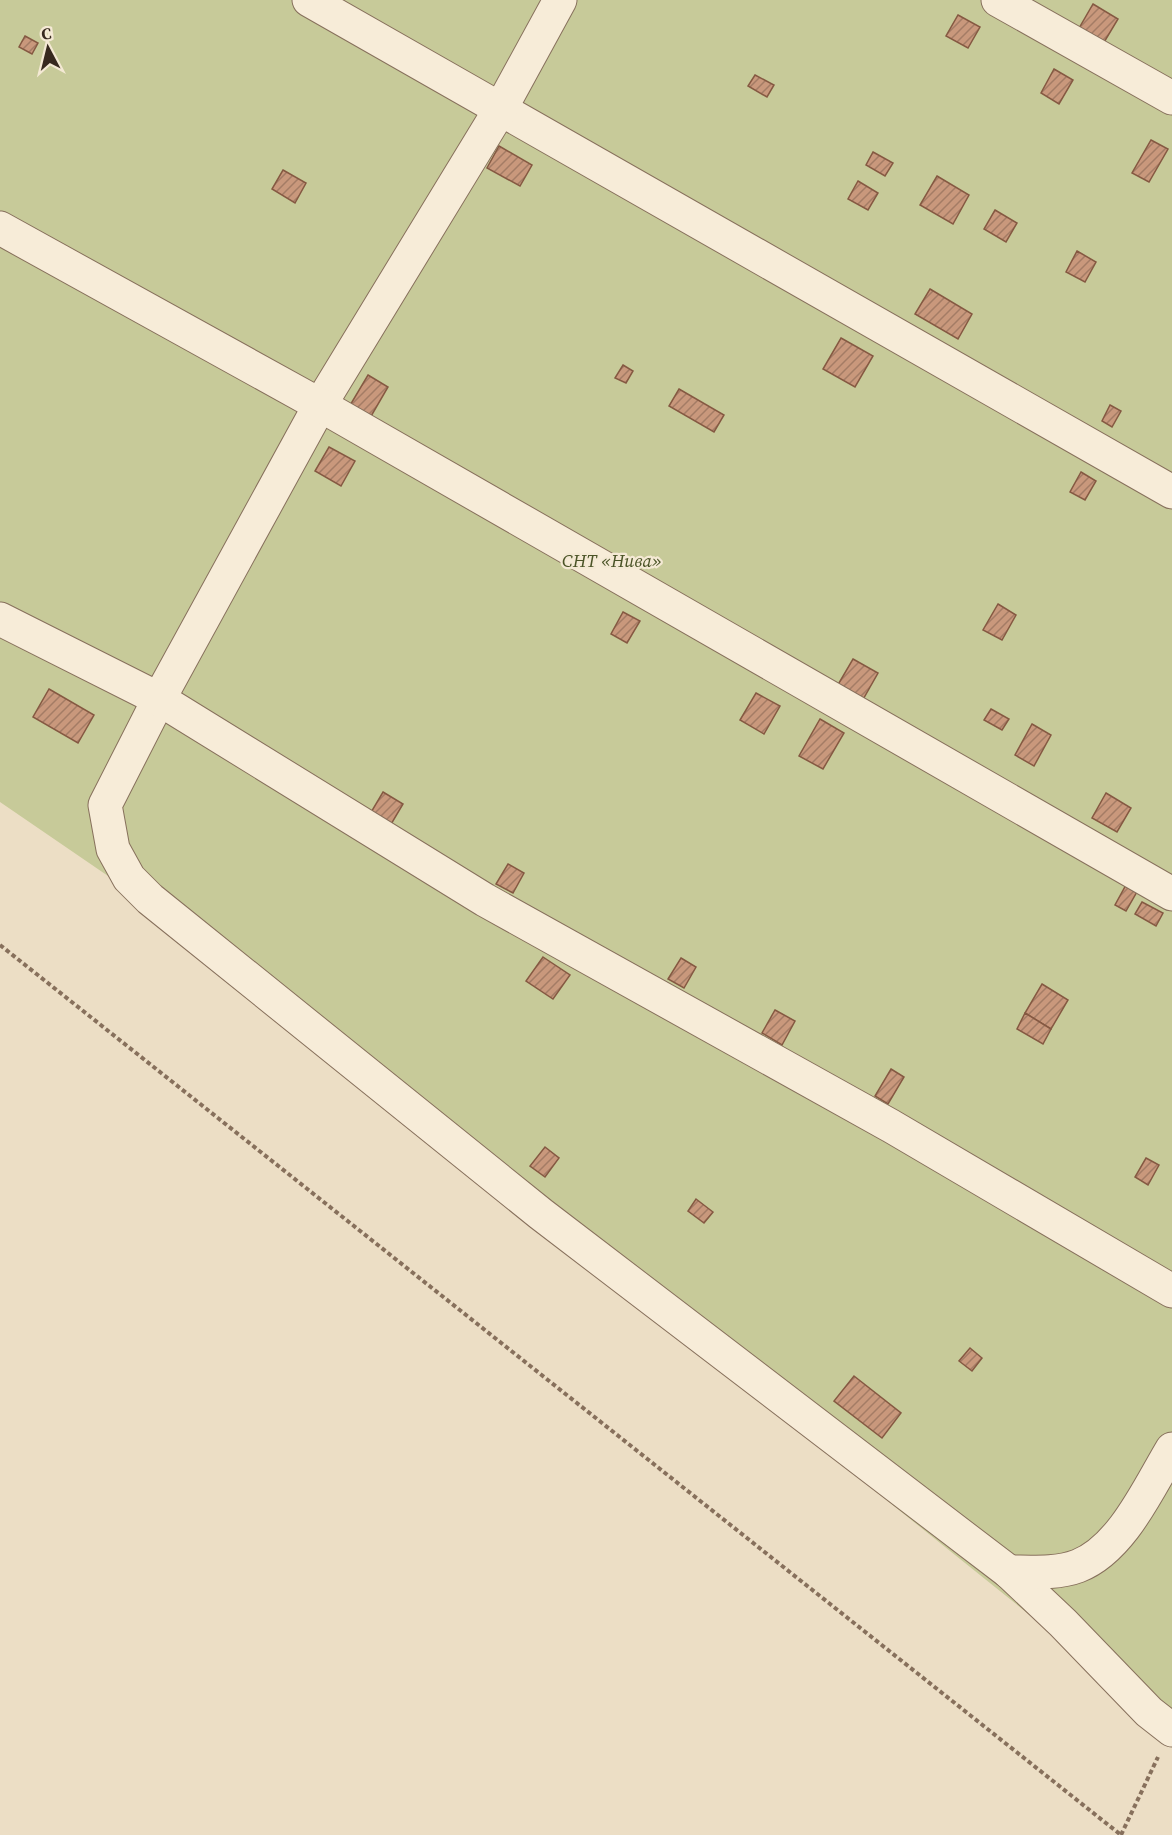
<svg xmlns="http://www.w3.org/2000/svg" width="1172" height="1835" font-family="'Source Serif 4',serif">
	<defs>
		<pattern id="building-hatch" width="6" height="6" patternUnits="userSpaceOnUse" patternTransform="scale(1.5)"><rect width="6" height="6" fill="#c9987c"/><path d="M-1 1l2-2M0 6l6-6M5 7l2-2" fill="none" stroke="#a47c65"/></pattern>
	</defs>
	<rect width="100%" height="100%" fill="#ecdec5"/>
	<path fill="#c7ca99" d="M0 0H1172V1729L111 878 0 802Z"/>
	<g fill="url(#building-hatch)" stroke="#855942" stroke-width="1.5">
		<path d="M1093 4 1118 19 1103 44 1078 30Z"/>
		<path d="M958 15 980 27 968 48 946 36Z"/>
		<path d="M25 36 38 43 32 54 19 47Z"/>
		<path d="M1054 69 1073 80 1059 104 1041 93Z"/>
		<path d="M755 75 774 85 767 97 748 86Z"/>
		<path d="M1151 140 1168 149 1149 182 1132 173Z"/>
		<path d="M499 146 532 165 520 186 487 168Z"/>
		<path d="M873 152 893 163 885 176 866 165Z"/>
		<path d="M283 170 306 183 295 203 272 189Z"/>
		<path d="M937 176 969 195 953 224 920 205Z"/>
		<path d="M858 181 878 193 868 210 848 199Z"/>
		<path d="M995 210 1017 223 1006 242 984 229Z"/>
		<path d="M1077 251 1096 262 1085 282 1066 272Z"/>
		<path d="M930 289 972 314 958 339 915 314Z"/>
		<path d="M841 338 873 356 855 387 823 369Z"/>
		<path d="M623 365 633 371 626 383 615 378Z"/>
		<path d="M368 375 388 387 370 418 349 407Z"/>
		<path d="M679 389 724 415 714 432 669 406Z"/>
		<path d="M1110 405 1121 411 1112 427 1102 421Z"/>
		<path d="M329 447 355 461 341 486 315 471Z"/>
		<path d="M1081 472 1096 481 1085 500 1070 492Z"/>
		<path d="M998 604 1016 615 1002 640 983 630Z"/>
		<path d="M623 612 640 621 627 643 611 634Z"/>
		<path d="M853 659 878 673 861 703 836 688Z"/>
		<path d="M49 689 94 715 78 743 33 717Z"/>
		<path d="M756 693 780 706 764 734 740 720Z"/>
		<path d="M991 709 1009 719 1002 730 984 720Z"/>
		<path d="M820 719 844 733 823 769 799 756Z"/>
		<path d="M1032 724 1051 735 1034 766 1015 755Z"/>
		<path d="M383 792 403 804 390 826 370 814Z"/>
		<path d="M1106 793 1131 808 1117 832 1092 818Z"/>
		<path d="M508 864 524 873 513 893 496 884Z"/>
		<path d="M1127 883 1138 890 1126 911 1115 905Z"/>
		<path d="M1142 902 1163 913 1156 926 1135 914Z"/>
		<path d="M543 957 570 975 553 999 526 981Z"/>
		<path d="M681 958 696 967 684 988 668 979Z"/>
		<path d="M1042 984 1068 1000 1051 1029 1025 1013Z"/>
		<path d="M775 1010 795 1021 782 1045 762 1033Z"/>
		<path d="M1025 1013 1051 1029 1043 1044 1017 1029Z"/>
		<path d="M891 1069 904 1077 888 1104 875 1096Z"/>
		<path d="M545 1147 559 1158 545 1177 530 1166Z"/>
		<path d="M1146 1158 1159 1165 1148 1185 1135 1177Z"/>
		<path d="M696 1199 713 1212 704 1223 688 1211Z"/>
		<path d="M970 1348 982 1358 972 1371 959 1361Z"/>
		<path d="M854 1376 901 1413 882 1438 834 1401Z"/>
	</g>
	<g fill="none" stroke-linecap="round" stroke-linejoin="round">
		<defs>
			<g id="minor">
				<path d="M309 0 1172 492"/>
				<path d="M560 0 501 108 320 405 159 699 105 805 113 849 129 878 150 899 541 1214 1009 1572 1063 1623 1149 1712 1172 1730"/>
				<path d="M998 0 1172 98"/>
				<path d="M0 228 320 405 1172 894"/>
				<path d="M0 619 159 699 485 900 891 1126 1172 1291"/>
				<path d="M1009 1572C1031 1572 1057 1574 1078 1566 1122 1549 1149 1487 1172 1449"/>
			</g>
		</defs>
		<use href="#minor" stroke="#87705c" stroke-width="35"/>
		<g stroke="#87705c" stroke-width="4" stroke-dasharray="4.5 3" stroke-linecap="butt">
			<path d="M0 945 1121 1835"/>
			<path d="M1121 1835 1158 1757"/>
		</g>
		<use href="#minor" stroke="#f7ecd8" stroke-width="33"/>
	</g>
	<g text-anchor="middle" stroke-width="4.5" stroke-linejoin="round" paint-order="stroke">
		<g font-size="18" font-style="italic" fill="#4a5326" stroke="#f4e9d4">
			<text x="612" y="567">СНТ «Нива»</text>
		</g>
	</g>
	<g transform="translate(48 48) rotate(353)" stroke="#f4e9d4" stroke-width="4.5" paint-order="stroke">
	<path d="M0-4.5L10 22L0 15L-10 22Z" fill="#37291f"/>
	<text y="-9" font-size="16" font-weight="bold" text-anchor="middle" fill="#37291f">С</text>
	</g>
</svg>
